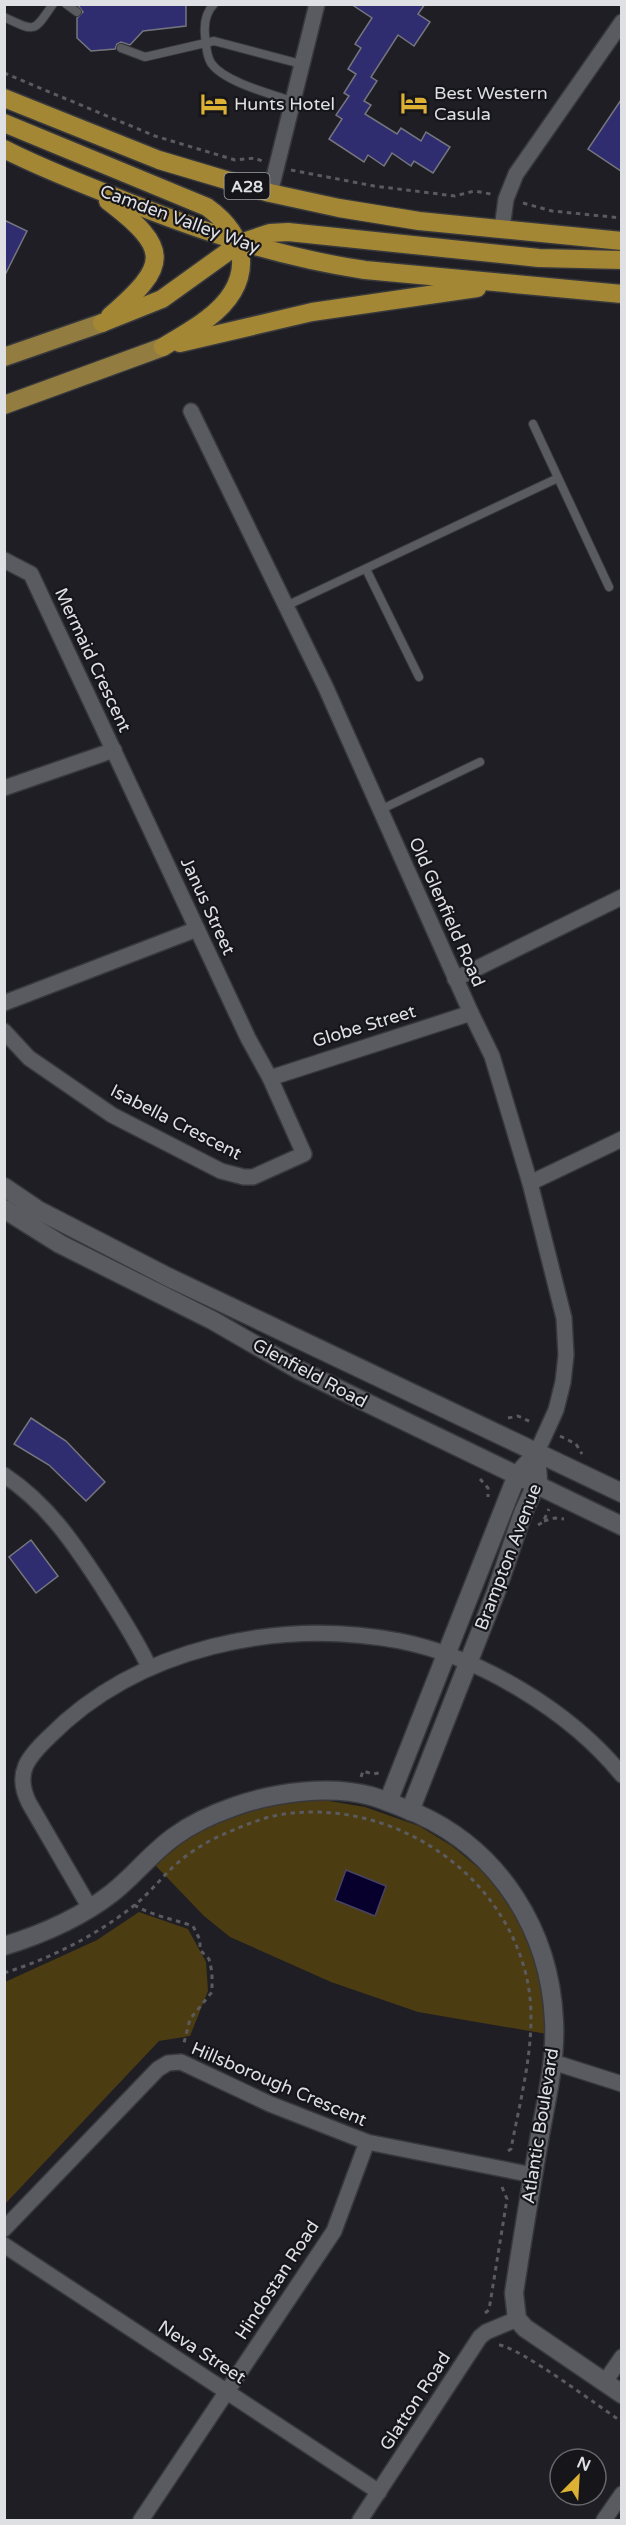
<svg xmlns="http://www.w3.org/2000/svg" width="626" height="2525" font-family="'Varela Round',sans-serif">
	<rect width="100%" height="100%" fill="#1e1e24"/>
	<g fill="#4c3c12">
		<path d="M293 1800H323L365 1807 419 1826 452 1846 486 1874 517 1917 531 1943 541 1983 547 2034 418 2012 331 1982 230 1937 204 1916 155 1865 188 1838 236 1812Z"/>
		<path d="M139 1912 188 1929 206 1962 208 1991 190 2036 159 2041 5 2204V1982L97 1940Z"/>
	</g>
	<path fill="#07002c" stroke="#484363" stroke-width="1.5" d="M346 1870 386 1886 375 1916 335 1900Z"/>
	<g fill="#2f2c70" stroke="#75767d" stroke-width="1.5">
		<path d="M77 4H186V26L143 31 130 45 121 42 117 44 115 49 91 51 77 38V18L83 12Z"/>
		<path d="M351 4H425L418 14 430 22 414 46 398 35 371 77 377 81 364 101 371 105 365 114 397 134 401 128 421 141 426 132 450 147 433 173 414 161 411 166 392 153 384 166 368 155 364 162 329 139 342 119 336 115 349 96 344 93 356 74 348 69 361 48 355 44 372 18Z"/>
		<path d="M621 100V171L588 149Z"/>
		<path d="M4 220 27 231 4 277Z"/>
		<path d="M31 1418 66 1441 105 1482 86 1501 49 1465 14 1444Z"/>
		<path d="M31 1540 58 1576 36 1593 9 1557Z"/>
	</g>
	<g fill="none" stroke-linecap="round" stroke-linejoin="round">
		<defs>
			<g id="service">
				<path d="M66 4 77 12"/>
				<path d="M214 4C205 13 204 24 205 35 206 44 206 55 211 63 224 82 271 94 292 101"/>
				<path d="M4 17C36 32 33 33 53 4"/>
				<path d="M121 48 145 57 214 41 301 64"/>
				<path d="M533 424 609 587"/>
				<path d="M366 569 419 677"/>
				<path d="M286 606 558 478"/>
				<path d="M380 810 480 762"/>
			</g>
			<g id="minor">
				<path d="M270 193 317 4"/>
				<path d="M502 228 506 199 516 174 622 22"/>
				<path d="M191 411 326 688 471 1013 492 1056 530 1183 564 1318 566 1355 563 1382 556 1410 536 1454"/>
				<path d="M4 560 31 574 248 1038 270 1078 304 1154 253 1177H244L221 1171 112 1115 29 1058 4 1031"/>
				<path d="M4 788 114 750"/>
				<path d="M455 979 622 897"/>
				<path d="M4 1003 197 929"/>
				<path d="M270 1078 471 1013"/>
				<path d="M530 1183 622 1139"/>
				<path d="M4 1475C48 1504 75 1545 103 1588 119 1614 136 1639 149 1667"/>
				<path d="M90 1908 29 1803C14 1773 28 1757 49 1737 138 1647 278 1618 400 1641 480 1657 570 1711 622 1775"/>
				<path d="M553 2062 622 2084"/>
				<path d="M4 2229 158 2069 168 2063 181 2062 270 2104 367 2142 533 2175"/>
				<path d="M4 2245 379 2492"/>
				<path d="M604 2383 622 2357"/>
				<path d="M141 2520 334 2231 367 2142"/>
				<path d="M360 2520 480 2337 486 2332 517 2319"/>
				<path d="M604 2520 622 2494"/>
			</g>
			<g id="tertiary">
				<path d="M388 1802 517 1475 536 1454"/>
				<path d="M410 1811 496 1592 523 1513 538 1480 536 1454"/>
				<path d="M4 1946C43 1934 80 1918 112 1893 134 1876 152 1852 175 1836 193 1823 213 1814 233 1807 274 1792 329 1785 371 1796 388 1801 403 1808 418 1814 500 1851 550 1931 554 2021 556 2059 547 2097 540 2135 531 2187 522 2240 514 2293L517 2319 525 2328 622 2394"/>
			</g>
			<g id="secondary">
				<path d="M4 1187 38 1210 168 1277 622 1493"/>
				<path d="M4 1209 60 1244 212 1320 299 1370 622 1526"/>
			</g>
			<g id="primary">
				<path d="M4 357 102 323"/>
				<path d="M4 405 163 347"/>
			</g>
			<g id="trunk">
				<path d="M4 98 159 160 270 193 339 208 419 221 622 241"/>
				<path d="M4 123 207 207C253 240 252 285 207 319 193 330 177 338 163 347"/>
				<path d="M4 149C41 168 80 183 118 198 200 231 278 257 365 270L622 294"/>
				<path d="M108 201C171 249 169 265 110 316"/>
				<path d="M102 323 162 299 240 243 270 233 288 232 539 258 622 260"/>
				<path d="M180 343 312 312 477 288"/>
			</g>
		</defs>
		<use href="#service" stroke="#37383c" stroke-width="10"/>
		<use href="#minor" stroke="#37383c" stroke-width="18"/>
		<use href="#tertiary" stroke="#37383c" stroke-width="21"/>
		<use href="#secondary" stroke="#37383c" stroke-width="21"/>
		<use href="#primary" stroke="#37383c" stroke-width="21"/>
		<use href="#trunk" stroke="#37383c" stroke-width="21"/>
		<g stroke="#5a5a5f" stroke-width="3" stroke-dasharray="4.5 4.5" stroke-linecap="butt">
			<path d="M4 73 155 136 235 160 255 158 262 161"/>
			<path d="M291 170 374 186 455 196 474 191 491 194"/>
			<path d="M523 203 552 211 622 218"/>
			<path d="M508 1418 518 1416 533 1423"/>
			<path d="M560 1436 576 1444 582 1454"/>
			<path d="M480 1479 488 1488V1497"/>
			<path d="M544 1521 555 1518 564 1519"/>
			<path d="M538 1525 543 1522 549 1509"/>
			<path d="M361 1777 363 1771 373 1774 379 1773"/>
			<path d="M134 1905C153 1916 173 1919 193 1926L200 1940V1950L209 1959 212 1972V1992L190 2019 183 2047"/>
			<path d="M4 1973C52 1958 97 1935 136 1904 148 1894 157 1883 168 1872 182 1857 205 1842 224 1834 243 1826 263 1817 284 1814 392 1799 503 1871 527 1979 539 2033 521 2095 511 2149L505 2153"/>
			<path d="M485 2313 489 2310 507 2199 502 2187"/>
			<path d="M499 2345C519 2347 600 2407 622 2422"/>
		</g>
		<use href="#service" stroke="#5a5b61" stroke-width="8"/>
		<use href="#minor" stroke="#5a5b61" stroke-width="15"/>
		<use href="#tertiary" stroke="#5a5b61" stroke-width="18"/>
		<use href="#secondary" stroke="#5a5b61" stroke-width="18"/>
		<use href="#primary" stroke="#927c40" stroke-width="18"/>
		<use href="#trunk" stroke="#a48735" stroke-width="18"/>
	</g>
	<defs>
		<symbol id="hotel-bare" viewBox="-9 -9 18 18"><path d="M-6-4.5h1.5V1H6V5H4.5V3h-9V5H-6ZM-4 0a1.8 1.8 0 1 1 3.6 0ZM.5 0V-2.5h3Q6-2.5 6 0Z" fill="#ddb133" stroke="#15151a" stroke-width="2.5" paint-order="stroke"/></symbol>
	</defs>
	<g fill-rule="evenodd">
		<use href="#hotel-bare" x="395" y="84" width="38" height="38"/>
		<use href="#hotel-bare" x="195" y="85" width="38" height="38"/>
	</g>
	<g text-anchor="middle" stroke-width="4.5" stroke-linejoin="round" paint-order="stroke">
		<rect fill="#15151a" stroke="#a2a3a7" stroke-width="1.5" x="224.5" y="173" width="45" height="26" rx="4.5"/>
		<g font-size="16" font-weight="bold" fill="#dfe0e4">
			<text x="247" y="192">A28</text>
		</g>
		<g font-size="18" fill="#dfe0e4" stroke="#15151a" text-anchor="start">
			<text x="434" y="99">Best Western<tspan x="434" dy="21">Casula</tspan></text>
			<text x="234" y="110">Hunts Hotel</text>
		</g>
		<g font-size="18" fill="#dfe0e4" stroke="#15151a">
			<text transform="translate(180 219) rotate(20)" y="6">Camden Valley Way</text>
			<text transform="translate(93 660) rotate(65)" y="6">Mermaid Crescent</text>
			<text transform="translate(208 906) rotate(65)" y="6">Janus Street</text>
			<text transform="translate(447 912) rotate(66)" y="6">Old Glenfield Road</text>
			<text transform="translate(364 1026) rotate(-17)" y="6">Globe Street</text>
			<text transform="translate(176 1122) rotate(27)" y="6">Isabella Crescent</text>
			<text transform="translate(310 1373) rotate(28)" y="6">Glenfield Road</text>
			<text transform="translate(508 1557) rotate(-69)" y="6">Brampton Avenue</text>
			<text transform="translate(279 2084) rotate(23)" y="6">Hillsborough Crescent</text>
			<text transform="translate(540 2126) rotate(-81)" y="6">Atlantic Boulevard</text>
			<text transform="translate(277 2280) rotate(-57)" y="6">Hindostan Road</text>
			<text transform="translate(202 2352) rotate(33)" y="6">Neva Street</text>
			<text transform="translate(415 2401) rotate(-57)" y="6">Glatton Road</text>
		</g>
	</g>
	<rect width="626" height="2525" fill="none" stroke="#dfe0e4" stroke-width="12"/>
	<g transform="translate(578 2477) rotate(24)"><circle r="28" fill="#15151a" stroke="#66666b" stroke-width="1.5"/>
	<path d="M0-4.5L10 22L0 15L-10 22Z" fill="#ddb133"/>
	<text y="-9" font-size="16" font-weight="bold" text-anchor="middle" fill="#dfe0e4">N</text>
	</g>
</svg>
